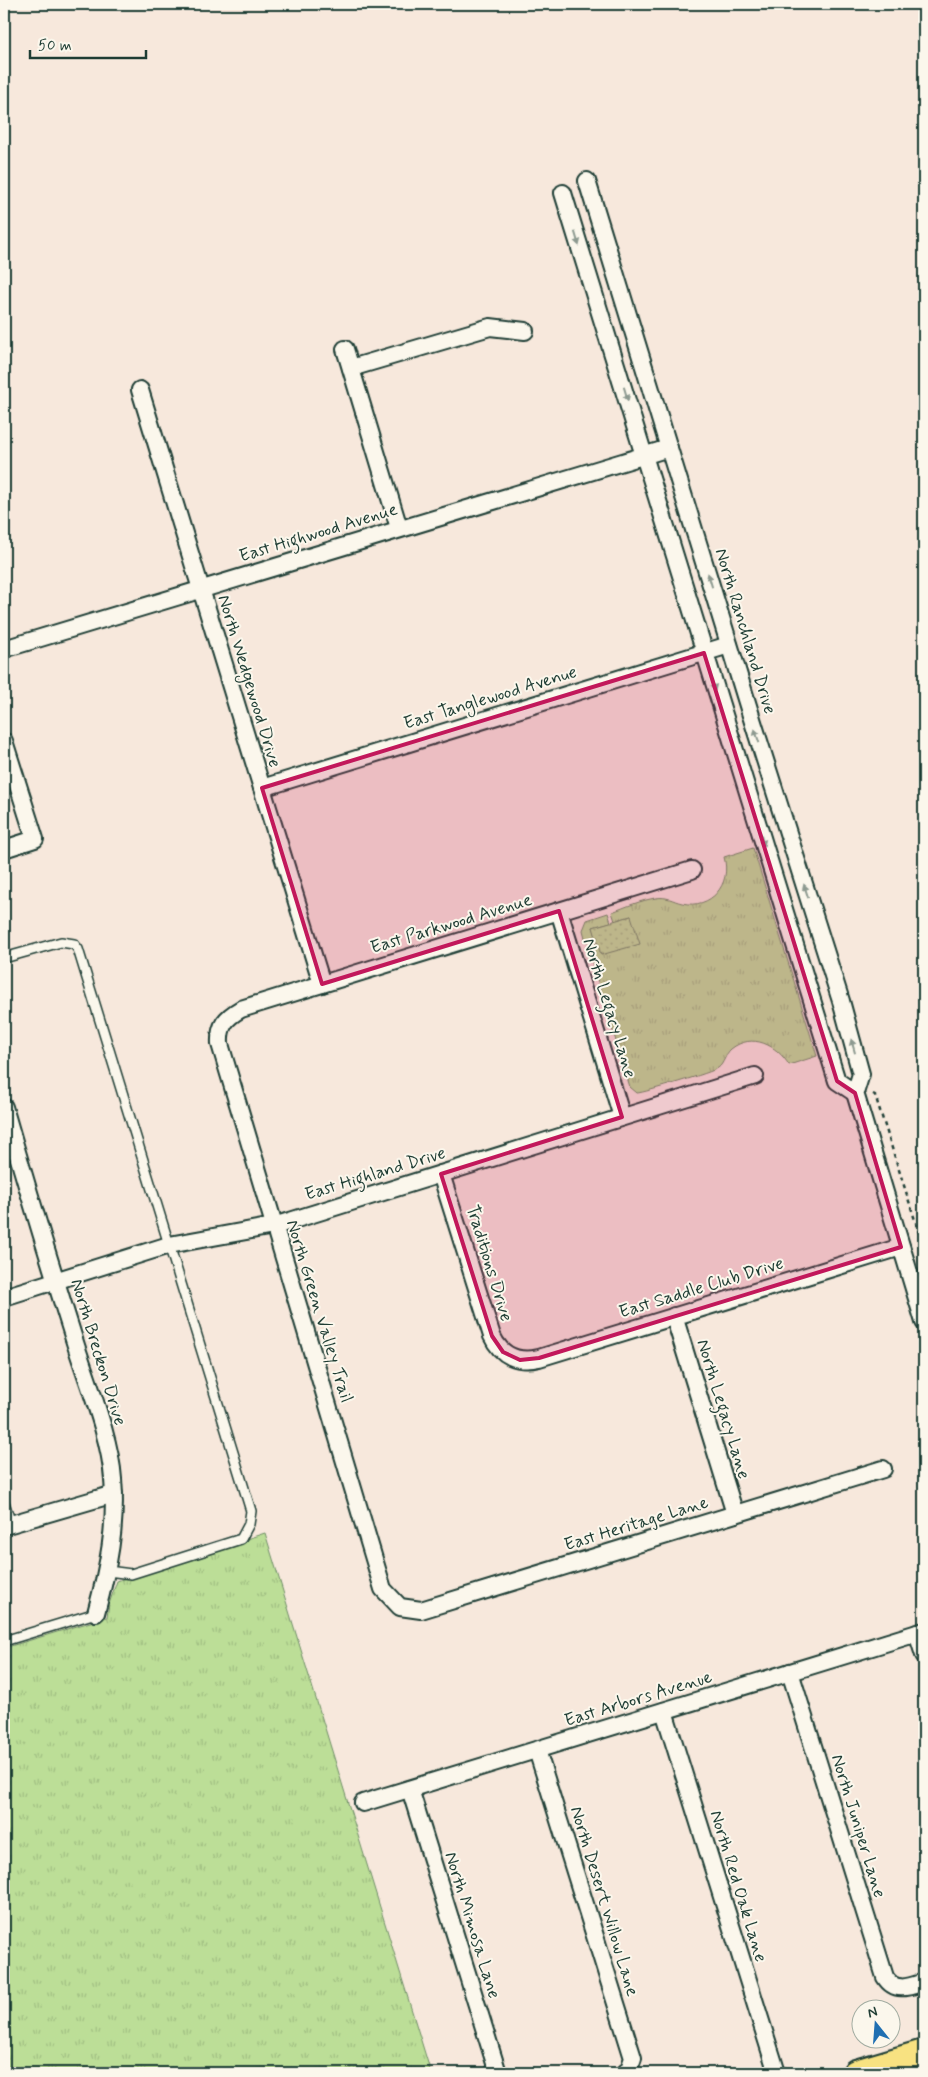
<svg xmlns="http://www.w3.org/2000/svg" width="928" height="2077" font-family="Mynerve,sans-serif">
	<defs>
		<pattern id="grass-tufts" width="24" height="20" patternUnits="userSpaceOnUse" patternTransform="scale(1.25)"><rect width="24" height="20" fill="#bcde97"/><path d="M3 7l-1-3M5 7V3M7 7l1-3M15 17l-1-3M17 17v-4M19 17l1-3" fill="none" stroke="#a1bf83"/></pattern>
		<pattern id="park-dots" width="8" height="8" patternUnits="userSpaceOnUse" patternTransform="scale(1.25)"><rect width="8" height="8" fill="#bcde97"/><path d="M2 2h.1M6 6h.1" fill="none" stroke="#a1bf83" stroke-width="1.8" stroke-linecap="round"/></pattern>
	</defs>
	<rect width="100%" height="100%" fill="#f7e8dc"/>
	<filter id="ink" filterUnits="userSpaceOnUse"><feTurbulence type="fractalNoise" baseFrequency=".02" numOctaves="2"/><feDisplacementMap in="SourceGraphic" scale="10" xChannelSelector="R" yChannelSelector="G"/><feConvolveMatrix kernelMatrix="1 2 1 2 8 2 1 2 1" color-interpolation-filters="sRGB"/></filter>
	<g filter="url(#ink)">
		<g fill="url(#grass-tufts)" stroke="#6e8e66">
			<path d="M753 848 817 1056 789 1065C777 1045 752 1032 731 1049 725 1054 724 1064 718 1068 713 1072 644 1093 637 1093L630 1087 587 946 598 942 601 955 631 916 615 921 612 912C626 907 641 900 656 898 667 896 673 901 682 903 711 910 732 884 724 857Z"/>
			<path d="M608 913 611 922 593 927 597 939 586 942 583 930 587 920Z"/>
			<path d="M265 1533 431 2073H4V1648L107 1617 109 1604 117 1581Z"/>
		</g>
		<path fill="url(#park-dots)" stroke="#6e8e66" d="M631 916 640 944 601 955 593 927Z"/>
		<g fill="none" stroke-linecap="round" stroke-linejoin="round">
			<defs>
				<g id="service">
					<path d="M4 958 61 942 74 944 78 949 251 1511 249 1524 241 1539 131 1574 108 1571"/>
					<path d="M4 1502 11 1524"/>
					<path d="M4 1641 96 1613"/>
				</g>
				<g id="minor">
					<path d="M587 181 753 722 841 1001 861 1074 855 1093 924 1322"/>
					<path d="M563 193 837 1081 855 1093"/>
					<path d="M345 349 399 528"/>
					<path d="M351 368 490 327 525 331"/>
					<path d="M140 390 322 984"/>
					<path d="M4 649 669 448"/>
					<path d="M4 741 35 839 4 849"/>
					<path d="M262 788 729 645"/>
					<path d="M692 870 241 1009C225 1018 219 1026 220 1044L383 1589 400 1607 421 1610 883 1469"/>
					<path d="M559 911 622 1117"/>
					<path d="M4 1107C26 1184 49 1260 73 1336 86 1379 110 1435 113 1479 117 1525 108 1569 96 1613"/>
					<path d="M441 1174 492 1336C501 1356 518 1363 539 1358L901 1247"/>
					<path d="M4 1297 169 1245 274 1226 755 1076"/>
					<path d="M674 1316 735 1514"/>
					<path d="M4 1526 114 1494"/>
					<path d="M917 1633 924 1655"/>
					<path d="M790 1672 885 1977C895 1993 909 1987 924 1982"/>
					<path d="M664 1711 777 2073"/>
					<path d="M537 1750 633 2058 629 2069 625 2073"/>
					<path d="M410 1789 498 2073"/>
					<path d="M363 1803 924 1631"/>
				</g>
				<path id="primary" d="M856 2073 924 2053"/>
			</defs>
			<use href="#service" stroke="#1f3d34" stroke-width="12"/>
			<use href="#minor" stroke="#1f3d34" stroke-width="20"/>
			<use href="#primary" stroke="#1f3d34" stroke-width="30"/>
			<path stroke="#1f3d34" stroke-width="2.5" stroke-dasharray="4 4" stroke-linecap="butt" d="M873 1094 875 1095 924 1248"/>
			<use href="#service" stroke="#fbf7ec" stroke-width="9"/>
			<use href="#minor" stroke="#fbf7ec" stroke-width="16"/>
			<use href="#primary" stroke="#f8e281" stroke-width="26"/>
		</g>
		<defs><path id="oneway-solid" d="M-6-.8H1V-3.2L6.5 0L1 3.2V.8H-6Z" transform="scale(1.25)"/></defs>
		<g fill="#8d9a90">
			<use href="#oneway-solid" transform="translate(577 239) rotate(73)"/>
			<use href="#oneway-solid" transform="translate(626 394) rotate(73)"/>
			<use href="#oneway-solid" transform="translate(710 580) rotate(-107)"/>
			<use href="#oneway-solid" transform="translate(713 684) rotate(73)"/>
			<use href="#oneway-solid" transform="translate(757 736) rotate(-108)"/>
			<use href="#oneway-solid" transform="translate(762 839) rotate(73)"/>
			<use href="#oneway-solid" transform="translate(806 891) rotate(-108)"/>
			<use href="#oneway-solid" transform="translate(853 1046) rotate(-106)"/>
		</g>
	</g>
	<path fill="#c2185b" fill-opacity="0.2" stroke="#c2185b" stroke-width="4" stroke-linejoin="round" d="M704 653 837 1081 855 1093 901 1247 539 1358 520 1360 503 1352 492 1336 441 1174 622 1117 559 911 322 984 262 788Z"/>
	<g text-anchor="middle" stroke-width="4" stroke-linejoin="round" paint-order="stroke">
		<g font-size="18" fill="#1f3d34" stroke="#fbf7ec">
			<text transform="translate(318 532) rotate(-17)" y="6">East Highwood Avenue</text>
			<text transform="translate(746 631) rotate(73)" y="6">North Ranchland Drive</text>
			<text transform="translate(250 681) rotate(73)" y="6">North Wedgewood Drive</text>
			<text transform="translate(490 697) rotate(-17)" y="6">East Tanglewood Avenue</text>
			<text transform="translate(451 923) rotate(-17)" y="6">East Parkwood Avenue</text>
			<text transform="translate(610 1008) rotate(73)" y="6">North Legacy Lane</text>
			<text transform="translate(375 1173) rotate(-17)" y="6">East Highland Drive</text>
			<text transform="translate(490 1263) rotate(73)" y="6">Traditions Drive</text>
			<text transform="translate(701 1287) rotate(-17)" y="6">East Saddle Club Drive</text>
			<text transform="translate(320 1311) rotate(73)" y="6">North Green Valley Trail</text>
			<text transform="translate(99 1352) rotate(73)" y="6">North Breckon Drive</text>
			<text transform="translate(724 1409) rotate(73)" y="6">North Legacy Lane</text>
			<text transform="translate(636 1523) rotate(-17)" y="6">East Heritage Lane</text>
			<text transform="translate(638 1698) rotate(-17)" y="6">East Arbors Avenue</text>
			<text transform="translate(859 1826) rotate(73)" y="6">North Juniper Lane</text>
			<text transform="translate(739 1886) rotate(73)" y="6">North Red Oak Lane</text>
			<text transform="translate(605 1901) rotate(73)" y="6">North Desert Willow Lane</text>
			<text transform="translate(473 1925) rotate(73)" y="6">North Mimosa Lane</text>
		</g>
	</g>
	<rect width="928" height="2077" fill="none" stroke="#fbf7ec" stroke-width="20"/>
	<rect x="10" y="10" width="908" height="2057" fill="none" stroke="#1f3d34" stroke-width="2" filter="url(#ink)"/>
	<g transform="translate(876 2024) rotate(343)"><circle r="24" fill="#fbf7ec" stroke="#a3ada2"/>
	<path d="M0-4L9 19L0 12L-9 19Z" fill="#1f6fb2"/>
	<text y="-8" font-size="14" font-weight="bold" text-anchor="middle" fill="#1f3d34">N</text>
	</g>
	<path d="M30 50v8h116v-8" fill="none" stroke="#1f3d34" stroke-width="2.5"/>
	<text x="38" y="50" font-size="15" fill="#1f3d34" stroke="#fbf7ec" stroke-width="4" paint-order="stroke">50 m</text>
</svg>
